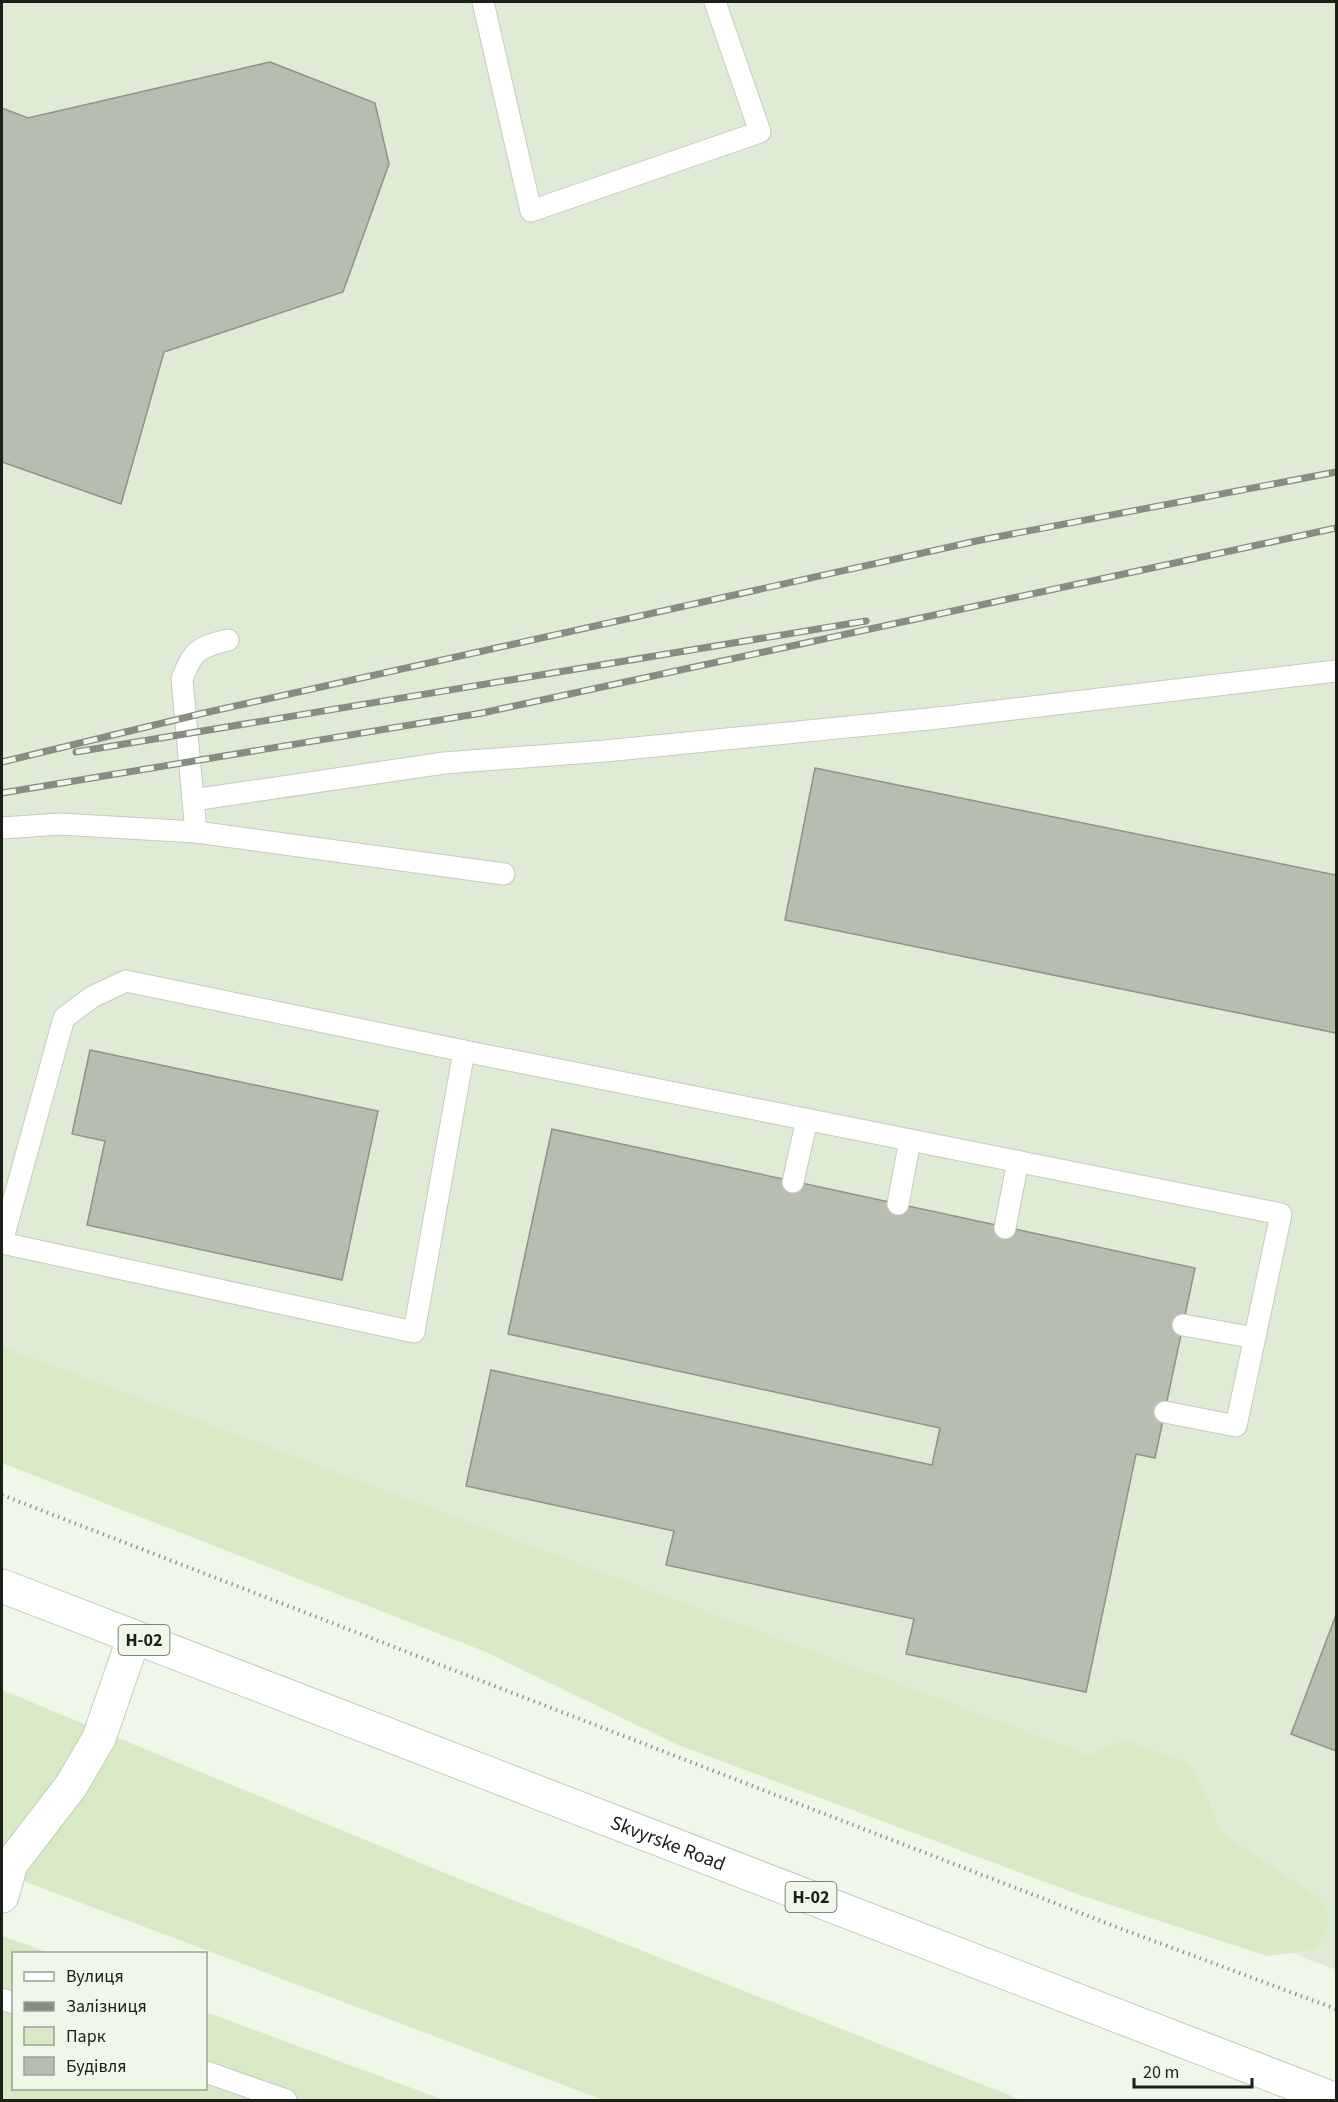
<svg xmlns="http://www.w3.org/2000/svg" width="1338" height="2102" font-family="'Source Sans 3',sans-serif">
	<rect width="100%" height="100%" fill="#eff7e8"/>
	<path fill="#e0ebd5" d="M2 2H1336V1970L2 1447Z"/>
	<g fill="#d8e9c5">
		<path d="M2 1347 1089 1755 1124 1740 1187 1762 1204 1789 1221 1833 1320 1899 1331 1921 1315 1950 1267 1956 1080 1895 678 1745 486 1652 2 1463Z"/>
		<path d="M2 1690 462 1880 1022 2100H603L2 1873Z"/>
		<path d="M2 1936 50 1953 14 1954V2088H206V2012L444 2100H2Z"/>
	</g>
	<g fill="#b7beaf" stroke="#8e9486" stroke-width="1.5">
		<path d="M270 62 375 103 389 164 343 292 164 352 121 504 2 462V108L28 118Z"/>
		<path d="M815 768 1336 875V1033L785 920Z"/>
		<path d="M90 1050 378 1111 342 1280 87 1225 105 1141 72 1134Z"/>
		<path d="M552 1129 1195 1268 1155 1458 1136 1454 1086 1692 906 1654 914 1619 666 1565 674 1531 466 1486 491 1370 932 1465 940 1428 508 1334Z"/>
		<path d="M1336 1615V1751L1291 1734Z"/>
	</g>
	<g fill="none" stroke-linecap="round" stroke-linejoin="round">
		<defs>
			<g id="lane">
				<path d="M483 2 531 211 760 132 715 2"/>
				<path d="M193 800 444 763 605 751 938 718 1336 671"/>
				<path d="M2 828 60 824 196 832 182 679C193 650 199 647 228 640"/>
				<path d="M196 832 504 874"/>
				<path d="M793 1182 807 1119"/>
				<path d="M898 1204 910 1140"/>
				<path d="M1005 1228 1018 1161"/>
				<path d="M2 1242 64 1018 92 997 126 981 464 1051"/>
				<path d="M2 1243 414 1332 464 1051 1281 1214 1236 1426 1165 1412"/>
				<path d="M1183 1325 1255 1338"/>
				<path d="M2 1999 14 2003"/>
				<path d="M206 2072 286 2100"/>
			</g>
			<path id="street" d="M2 1896 11 1864 71 1786 99 1738 134 1637"/>
			<g id="primary">
				<path id="s1" d="M2 1586 1336 2100"/>
			</g>
		</defs>
		<use href="#lane" stroke="#c4cbbd" stroke-width="23"/>
		<use href="#street" stroke="#c4cbbd" stroke-width="35"/>
		<use href="#primary" stroke="#c4cbbd" stroke-width="35"/>
		<path stroke="#959a90" stroke-width="4" stroke-dasharray="1.5 4.5" stroke-linecap="butt" d="M2 1495 1119 1928 1336 2009"/>
		<use href="#lane" stroke="#fff" stroke-width="21"/>
		<use href="#street" stroke="#fff" stroke-width="33"/>
		<use href="#primary" stroke="#fff" stroke-width="33"/>
		<defs>
			<g id="rail">
				<path d="M76 752 866 621"/>
				<path d="M2 762 204 713 981 540 1336 472"/>
				<path d="M2 793 482 713 1336 528"/>
			</g>
		</defs>
		<use href="#rail" stroke="#888d83" stroke-width="7"/>
		<use href="#rail" stroke="#eff7e8" stroke-width="4.5" stroke-dasharray="14" stroke-linecap="butt"/>
	</g>
	<g text-anchor="middle" stroke-width="5" stroke-linejoin="round" paint-order="stroke">
		<g fill="#eff7e8" stroke="#5b5f57" stroke-width="1.5">
			<rect x="118.5" y="1625" width="51" height="30" rx="4.5"/>
			<rect x="785.5" y="1882" width="51" height="30" rx="4.5"/>
		</g>
		<g font-size="18" font-weight="bold" fill="#1c1e19">
			<text x="144" y="1646">Н-02</text>
			<text x="811" y="1903">Н-02</text>
		</g>
		<g font-size="20" fill="#1c1e19" stroke="#eff7e8">
			<text dy="7" stroke="none"><textPath href="#s1" startOffset="714">Skvyrske Road</textPath></text>
		</g>
	</g>
	<rect width="1338" height="2102" fill="none" stroke="#1c1e19" stroke-width="6"/>
	<rect x="12" y="1952" width="195" height="138" fill="#eff7e8" stroke="#9ba095" stroke-width="1.5"/>
	<rect x="24" y="1972" width="30" height="9" fill="#ffffff" stroke="#9ba095" stroke-width="1.5"/>
	<text x="66" y="1982" font-size="18" fill="#1c1e19">Вулиця</text>
	<rect x="24" y="2002" width="30" height="9" fill="#888d83" stroke="#9ba095" stroke-width="1.5"/>
	<text x="66" y="2012" font-size="18" fill="#1c1e19">Залізниця</text>
	<rect x="24" y="2027" width="30" height="18" fill="#d8e9c5" stroke="#9ba095" stroke-width="1.5"/>
	<text x="66" y="2042" font-size="18" fill="#1c1e19">Парк</text>
	<rect x="24" y="2057" width="30" height="18" fill="#b7beaf" stroke="#9ba095" stroke-width="1.5"/>
	<text x="66" y="2072" font-size="18" fill="#1c1e19">Будівля</text>
	<path d="M1134 2078v9h118v-9" fill="none" stroke="#1c1e19" stroke-width="3"/>
	<text x="1143" y="2078" font-size="18" fill="#1c1e19" stroke="#eff7e8" stroke-width="4.5" paint-order="stroke">20 m</text>
</svg>
